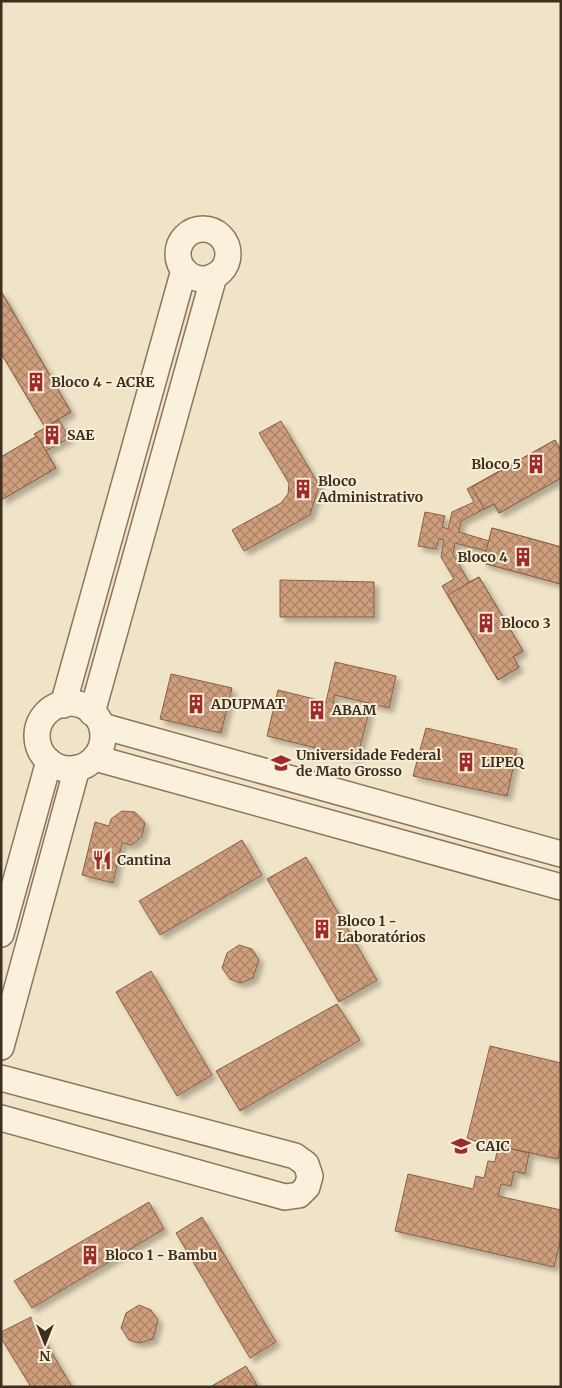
<svg xmlns="http://www.w3.org/2000/svg" width="562" height="1388" font-family="Merriweather,serif">
	<defs>
		<pattern id="building-cross-hatch" width="8" height="8" patternUnits="userSpaceOnUse" patternTransform="scale(1.25)"><rect width="8" height="8" fill="#cf9f7d"/><path d="M0 0l8 8M0 8l8-8" fill="none" stroke="#a98266"/></pattern>
		<filter id="shadow"><feDropShadow dx="4.5" dy="4.5" stdDeviation="2.5" flood-color="#0004"/></filter>
	</defs>
	<rect width="100%" height="100%" fill="#f0e4c8"/>
	<g fill="url(#building-cross-hatch)" stroke="#8d5f41" filter="url(#shadow)">
		<path d="M1 291 71 412 45 427 1 353Z"/>
		<path d="M1 291 71 412 45 427 1 353Z"/>
		<path d="M59 420 69 438 46 451 34 434Z"/>
		<path d="M281 421 319 485 310 515 244 551 232 530 281 503 288 494 289 483 259 433Z"/>
		<path d="M37 436 56 468 1 500V457Z"/>
		<path d="M37 436 56 468 1 500V457Z"/>
		<path d="M555 440 561 451V478L499 513 494 504 461 521 459 532 489 541 492 528 561 547V584L483 563 486 551 455 543 453 554 469 582 479 577 523 651 513 657 519 667 498 680 442 586 454 579 441 557 444 540 439 539 436 549 418 546 425 512 445 516 442 527 448 529 452 512 474 502 467 489Z"/>
		<path d="M555 440 561 451V478L499 513 494 504 484 509 472 487Z"/>
		<path d="M492 528 561 547V584L483 563Z"/>
		<path d="M479 577 523 651 513 657 519 667 498 680 448 595Z"/>
		<path d="M280 580 374 582V617H280Z"/>
		<path d="M335 662 396 676 389 708 335 695 333 703 369 712 357 758 267 736 278 690 326 702Z"/>
		<path d="M171 674 232 688 221 733 160 719Z"/>
		<path d="M426 728 517 749 507 796 413 776Z"/>
		<path d="M122 811 135 812 145 823 142 836 132 845 122 843 113 883 82 875 95 822 109 826 111 819Z"/>
		<path d="M242 840 262 875 160 935 139 901Z"/>
		<path d="M306 857 377 980 339 1002 267 879Z"/>
		<path d="M239 945 252 949 259 960 253 978 241 983 230 979 222 968 227 953Z"/>
		<path d="M151 971 212 1075 177 1096 116 992Z"/>
		<path d="M337 1004 360 1040 240 1111 216 1071Z"/>
		<path d="M490 1046 561 1063V1145L558 1159 467 1139Z"/>
		<path d="M498 1146 529 1153 525 1174 514 1171 511 1186 501 1184 498 1196 561 1210V1238L554 1267 395 1231 408 1174 473 1189 476 1176 484 1178 488 1161 495 1162Z"/>
		<path d="M149 1202 164 1229 32 1308 14 1281Z"/>
		<path d="M202 1217 276 1342 250 1358 176 1233Z"/>
		<path d="M139 1305 151 1310 158 1320 153 1339 140 1343 129 1340 121 1328 126 1313Z"/>
		<path d="M31 1317 72 1387H31L1 1338V1332Z"/>
		<path d="M246 1366 258 1387H210Z"/>
	</g>
	<g fill="none" stroke-linecap="round" stroke-linejoin="round">
		<defs>
			<g id="minor">
				<circle cx="203" cy="254" r="25"/>
				<circle cx="70" cy="736" r="33"/>
				<path d="M63 705 184 270"/>
				<path d="M92 713 214 276"/>
				<path d="M102 726 561 854"/>
				<path d="M95 758 561 887"/>
				<path d="M1 934 49 761"/>
				<path d="M1 1047 77 768"/>
				<path d="M1 1078 295 1156 306 1164 310 1176 307 1187 299 1195 285 1197 1 1118"/>
			</g>
		</defs>
		<use href="#minor" stroke="#8d765c" stroke-width="28"/>
		<use href="#minor" stroke="#faf1dc" stroke-width="25"/>
	</g>
	<defs>
		<symbol id="building-bare" viewBox="-9 -9 18 18"><path d="M-4-6H4V6H1V3H-1V6H-4ZM-2.5-4.3h1.7v1.8h-1.7ZM.8-4.3h1.7v1.8H.8ZM-2.5-1h1.7V.8h-1.7ZM.8-1h1.7V.8H.8Z" fill="#9e2a2b" stroke="#f7eed8" stroke-width="2.5" paint-order="stroke"/></symbol>
		<symbol id="university-bare" viewBox="-9 -9 18 18"><path d="M0-5L7-2L0 1L-7-2ZM-4 1L0 2.5L4 1V4Q0 6-4 4Z" fill="#9e2a2b" stroke="#f7eed8" stroke-width="2.5" paint-order="stroke"/></symbol>
		<symbol id="restaurant-bare" viewBox="-9 -9 18 18"><path d="M-5-6h1v4h1v-4h1v4h1v-4h1v5L-1.5 .5V6h-2V.5L-5-1ZM5-6V6H3V1.5H1.5Q1.5-4 5-6Z" fill="#9e2a2b" stroke="#f7eed8" stroke-width="2.5" paint-order="stroke"/></symbol>
	</defs>
	<g fill-rule="evenodd">
		<use href="#building-bare" x="22" y="368" width="28" height="28"/>
		<use href="#building-bare" x="38" y="421" width="28" height="28"/>
		<use href="#building-bare" x="522" y="450" width="28" height="28"/>
		<use href="#building-bare" x="289" y="475" width="28" height="28"/>
		<use href="#building-bare" x="509" y="543" width="28" height="28"/>
		<use href="#building-bare" x="472" y="609" width="28" height="28"/>
		<use href="#building-bare" x="182" y="690" width="28" height="28"/>
		<use href="#building-bare" x="303" y="696" width="28" height="28"/>
		<use href="#building-bare" x="452" y="748" width="28" height="28"/>
		<use href="#university-bare" x="267" y="749" width="28" height="28"/>
		<use href="#restaurant-bare" x="88" y="846" width="28" height="28"/>
		<use href="#building-bare" x="308" y="915" width="28" height="28"/>
		<use href="#university-bare" x="447" y="1132" width="28" height="28"/>
		<use href="#building-bare" x="76" y="1241" width="28" height="28"/>
	</g>
	<g text-anchor="middle" stroke-width="4" stroke-linejoin="round" paint-order="stroke">
		<g font-size="14" font-weight="bold" fill="#3d2e20" stroke="#f7eed8" text-anchor="start">
			<text x="51" y="387">Bloco 4 - ACRE</text>
			<text x="67" y="440">SAE</text>
			<text x="521" y="469" text-anchor="end">Bloco 5</text>
			<text x="318" y="486">Bloco<tspan x="318" dy="16">Administrativo</tspan></text>
			<text x="508" y="562" text-anchor="end">Bloco 4</text>
			<text x="501" y="628">Bloco 3</text>
			<text x="211" y="709">ADUPMAT</text>
			<text x="332" y="715">ABAM</text>
			<text x="296" y="760">Universidade Federal<tspan x="296" dy="16">de Mato Grosso</tspan></text>
			<text x="481" y="767">LIPEQ</text>
			<text x="117" y="865">Cantina</text>
			<text x="337" y="926">Bloco 1 -<tspan x="337" dy="16">Laboratórios</tspan></text>
			<text x="476" y="1151">CAIC</text>
			<text x="105" y="1260">Bloco 1 - Bambu</text>
		</g>
	</g>
	<rect width="562" height="1388" fill="none" stroke="#3d2e20" stroke-width="5"/>
	<g transform="translate(45 1343) rotate(180)" stroke="#f7eed8" stroke-width="4" paint-order="stroke">
	<path d="M0-4L9 19L0 12L-9 19Z" fill="#3d2e20"/>
	<text y="-8" font-size="14" font-weight="bold" text-anchor="middle" fill="#3d2e20">N</text>
	</g>
</svg>
